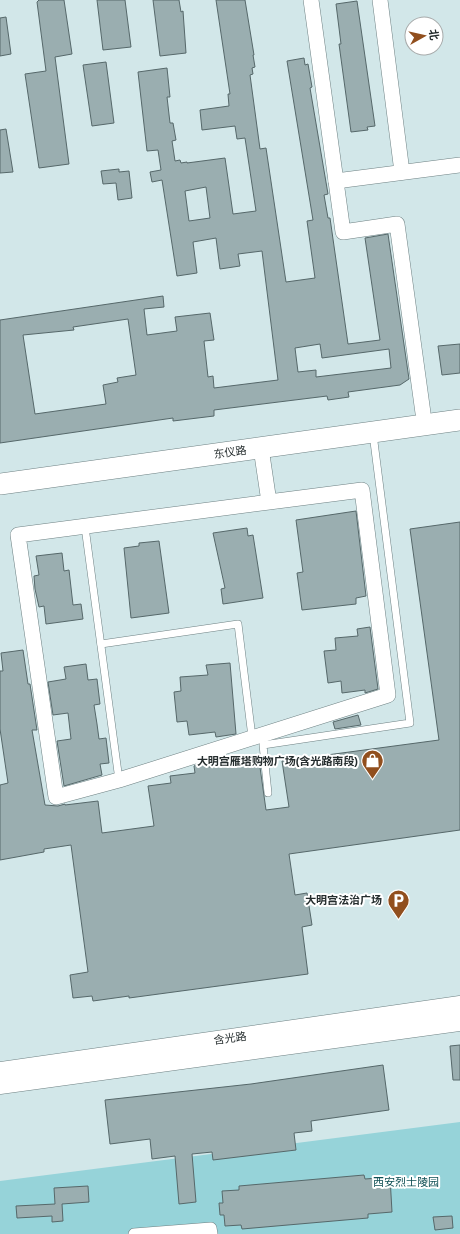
<svg xmlns="http://www.w3.org/2000/svg" width="460" height="1234" font-family="Helvetica,'Noto Sans SC',sans-serif">
	<rect width="100%" height="100%" fill="#d2e7e9"/>
	<path fill="#96d3d9" d="M460 1122V1234H0V1181Z"/>
	<g fill="#9aaeb0" stroke="#56686a" fill-rule="evenodd">
		<path d="M39 0H64L72 54 55 57 69 164 39 168 25 74 46 71 37 2Z"/>
		<path d="M97 0H125L131 47 103 50Z"/>
		<path d="M153 0H179L181 12 183 11 186 53 160 56Z"/>
		<path d="M216 0H245L254 55H253L255 67 252 68 253 74 250 75 260 149 266 148 286 282 315 278 307 221 313 220 287 61 304 58 305 65 308 64 312 87 310 88 328 194 324 195 328 218H330L348 344 380 340 365 238 388 234 409 379 400 385 348 392 349 397 328 400 327 396 214 410V416L173 421V418L0 443V320L163 296 164 307 144 309 147 335 177 331 175 317 210 313 214 340 204 341 208 377 213 376 214 388 278 380 262 251 238 254 240 266 220 269 216 238 193 242 197 273 177 276 162 180 152 182 150 172 161 170 158 150 147 151 138 72 167 68 170 97H167L170 123H173L176 140 172 141 175 161 180 160 181 163 187 162V163L225 158 233 214 256 211 245 138 237 139 235 126 202 130 200 110 229 106 228 94H230ZM206 187 210 218 189 221 185 191ZM128 319 136 375 117 378 118 382 103 385 106 404 35 414 23 335 74 330 73 327ZM320 344 322 358 389 349 391 368 316 377V370L298 372 295 348Z"/>
		<path d="M357 1 375 126 367 127 368 130 351 132 339 44H341L336 4Z"/>
		<path d="M6 17 11 54 0 56V18Z"/>
		<path d="M106 62 114 123 92 126 83 65Z"/>
		<path d="M6 129 13 172 0 173V130Z"/>
		<path d="M119 169V172L129 171 132 198 118 200 116 183 103 184 101 171Z"/>
		<path d="M460 344V373L442 375 438 346Z"/>
		<path d="M356 511 366 596 356 598V604L302 610 297 573 303 572 296 520Z"/>
		<path d="M460 522V830L289 854 295 895 307 893 312 925 302 927 308 974 129 998V996L93 1001 92 996 73 998 70 975 88 972 71 845 44 849V852L0 860V785L8 783 0 729V671H3L1 653 23 650 28 684H30L37 730H32L45 805 58 806 65 804V805L98 801 102 833 154 826 148 786 171 783 170 776 195 773 194 766 198 764 209 763V767L259 760 266 810 289 807 282 761 439 740 410 529Z"/>
		<path d="M247 528 248 536 253 535 263 598 223 604 221 589 225 588 213 533Z"/>
		<path d="M159 541 169 613 131 618 124 548 139 546V543Z"/>
		<path d="M62 553 64 571 69 570 73 605 81 604 83 619 46 624 44 606 39 607 35 589 34 576 39 575 36 556Z"/>
		<path d="M370 627 378 689 365 693V690L342 693 341 681 328 683 324 651 336 650 335 638 358 636 357 629Z"/>
		<path d="M230 663 236 734 216 737 215 732 189 735 187 721 177 722 174 692 181 691 180 677 208 675 206 665Z"/>
		<path d="M86 664 88 680 97 679 100 704 94 705 97 724 99 739 106 738 109 763 100 764 102 775 64 786 57 741 71 739 68 713 53 715 48 682 66 679 64 667Z"/>
		<path d="M358 715 361 725 335 729 333 722Z"/>
		<path d="M460 1045V1080H453L450 1046Z"/>
		<path d="M383 1065 389 1110 311 1121 312 1131 294 1133 296 1150 213 1160 212 1152 192 1154 196 1202 179 1204 175 1156 152 1159 150 1139 110 1144 105 1100 251 1084Z"/>
		<path d="M364 1175 365 1179 390 1177 392 1212 368 1214V1218L242 1229 241 1225 225 1226 224 1215H220L219 1203H223L222 1191 239 1190V1186Z"/>
		<path d="M88 1186 89 1202 62 1204 63 1221 52 1222V1216L17 1218 16 1206 55 1204 54 1188Z"/>
		<path d="M452 1216 453 1228 435 1230 433 1217Z"/>
	</g>
	<g fill="none" stroke-linecap="round" stroke-linejoin="round">
		<defs>
			<g id="service">
				<path d="M85 527 119 780"/>
				<path d="M101 644 238 624 252 737"/>
				<path d="M268 793 263 745 410 723 373 434"/>
			</g>
			<path id="pedestrian" d="M134 1234 211 1228 212 1234"/>
			<g id="minor">
				<path d="M311 0 343 232 397 224 423 413"/>
				<path d="M380 0 402 172"/>
				<path d="M336 181 460 165"/>
				<path d="M261 448 269 502 362 490 388 695 119 780 56 797 18 535 269 502"/>
			</g>
			<g id="tertiary">
				<path d="M0 1071 460 1005"/>
				<path d="M0 1085 460 1022"/>
			</g>
			<path id="secondary" d="M0 484 460 420"/>
		</defs>
		<use href="#service" stroke="#6e8183" stroke-width="8"/>
		<use href="#pedestrian" stroke="#6e8183" stroke-width="12"/>
		<use href="#minor" stroke="#6e8183" stroke-width="16"/>
		<use href="#tertiary" stroke="#6e8183" stroke-width="19"/>
		<use href="#secondary" stroke="#6e8183" stroke-width="22"/>
		<use href="#service" stroke="#fff" stroke-width="7"/>
		<use href="#pedestrian" stroke="#fff" stroke-width="11"/>
		<use href="#minor" stroke="#fff" stroke-width="15"/>
		<use href="#tertiary" stroke="#fff" stroke-width="18"/>
		<use href="#secondary" stroke="#fff" stroke-width="21"/>
	</g>
	<defs>
		<symbol id="shop-pin" viewBox="-11 -11 22 30"><path d="M0 17L-7.5 6A9.5 9.5 0 1 1 7.5 6Z" fill="#914f1e" stroke="#fff"/><path d="M-5-2.5h2.3a2.7 3.5 0 0 1 5.4 0H5L5.5 6h-11ZM-1.5-2.5h3a1.5 2.3 0 0 0-3 0Z" fill="#fff"/></symbol>
		<symbol id="parking-pin" viewBox="-11 -11 22 30"><path d="M0 17L-7.5 6A9.5 9.5 0 1 1 7.5 6Z" fill="#914f1e" stroke="#fff"/><path d="M-3.5-5.5H1a3.5 3.5 0 0 1 0 7H-1V5.5H-3.5ZM-1-3.4V-.6H.8a1.4 1.4 0 0 0 0-2.8Z" fill="#fff"/></symbol>
	</defs>
	<g fill-rule="evenodd">
		<use href="#shop-pin" x="360" y="748" width="25" height="34"/>
		<use href="#parking-pin" x="386" y="888" width="25" height="34"/>
	</g>
	<g text-anchor="middle" stroke-width="4" stroke-linejoin="round" paint-order="stroke">
		<g font-size="11" fill="#252d2e" stroke="#fff">
			<text transform="translate(230 452) rotate(-8)" y="4">东仪路</text>
			<text transform="translate(230 1038) rotate(-8)" y="4">含光路</text>
		</g>
		<g font-size="11" font-weight="bold" fill="#252d2e" stroke="#fff" text-anchor="end">
			<text x="358" y="765">大明宫雁塔购物广场(含光路南段)</text>
			<text x="382" y="904">大明宫法治广场</text>
		</g>
		<g font-size="11" fill="#0f4f54" stroke="#fff">
			<text x="406" y="1186">西安烈士陵园</text>
		</g>
	</g>
	<g transform="translate(424 36) rotate(82)"><circle r="19" fill="#ffffff" stroke="#a8abab"/>
	<path d="M0-3L7 15L0 10L-7 15Z" fill="#914f1e"/>
	<text y="-6" font-size="11" font-weight="bold" text-anchor="middle" fill="#252d2e">北</text>
	</g>
</svg>
